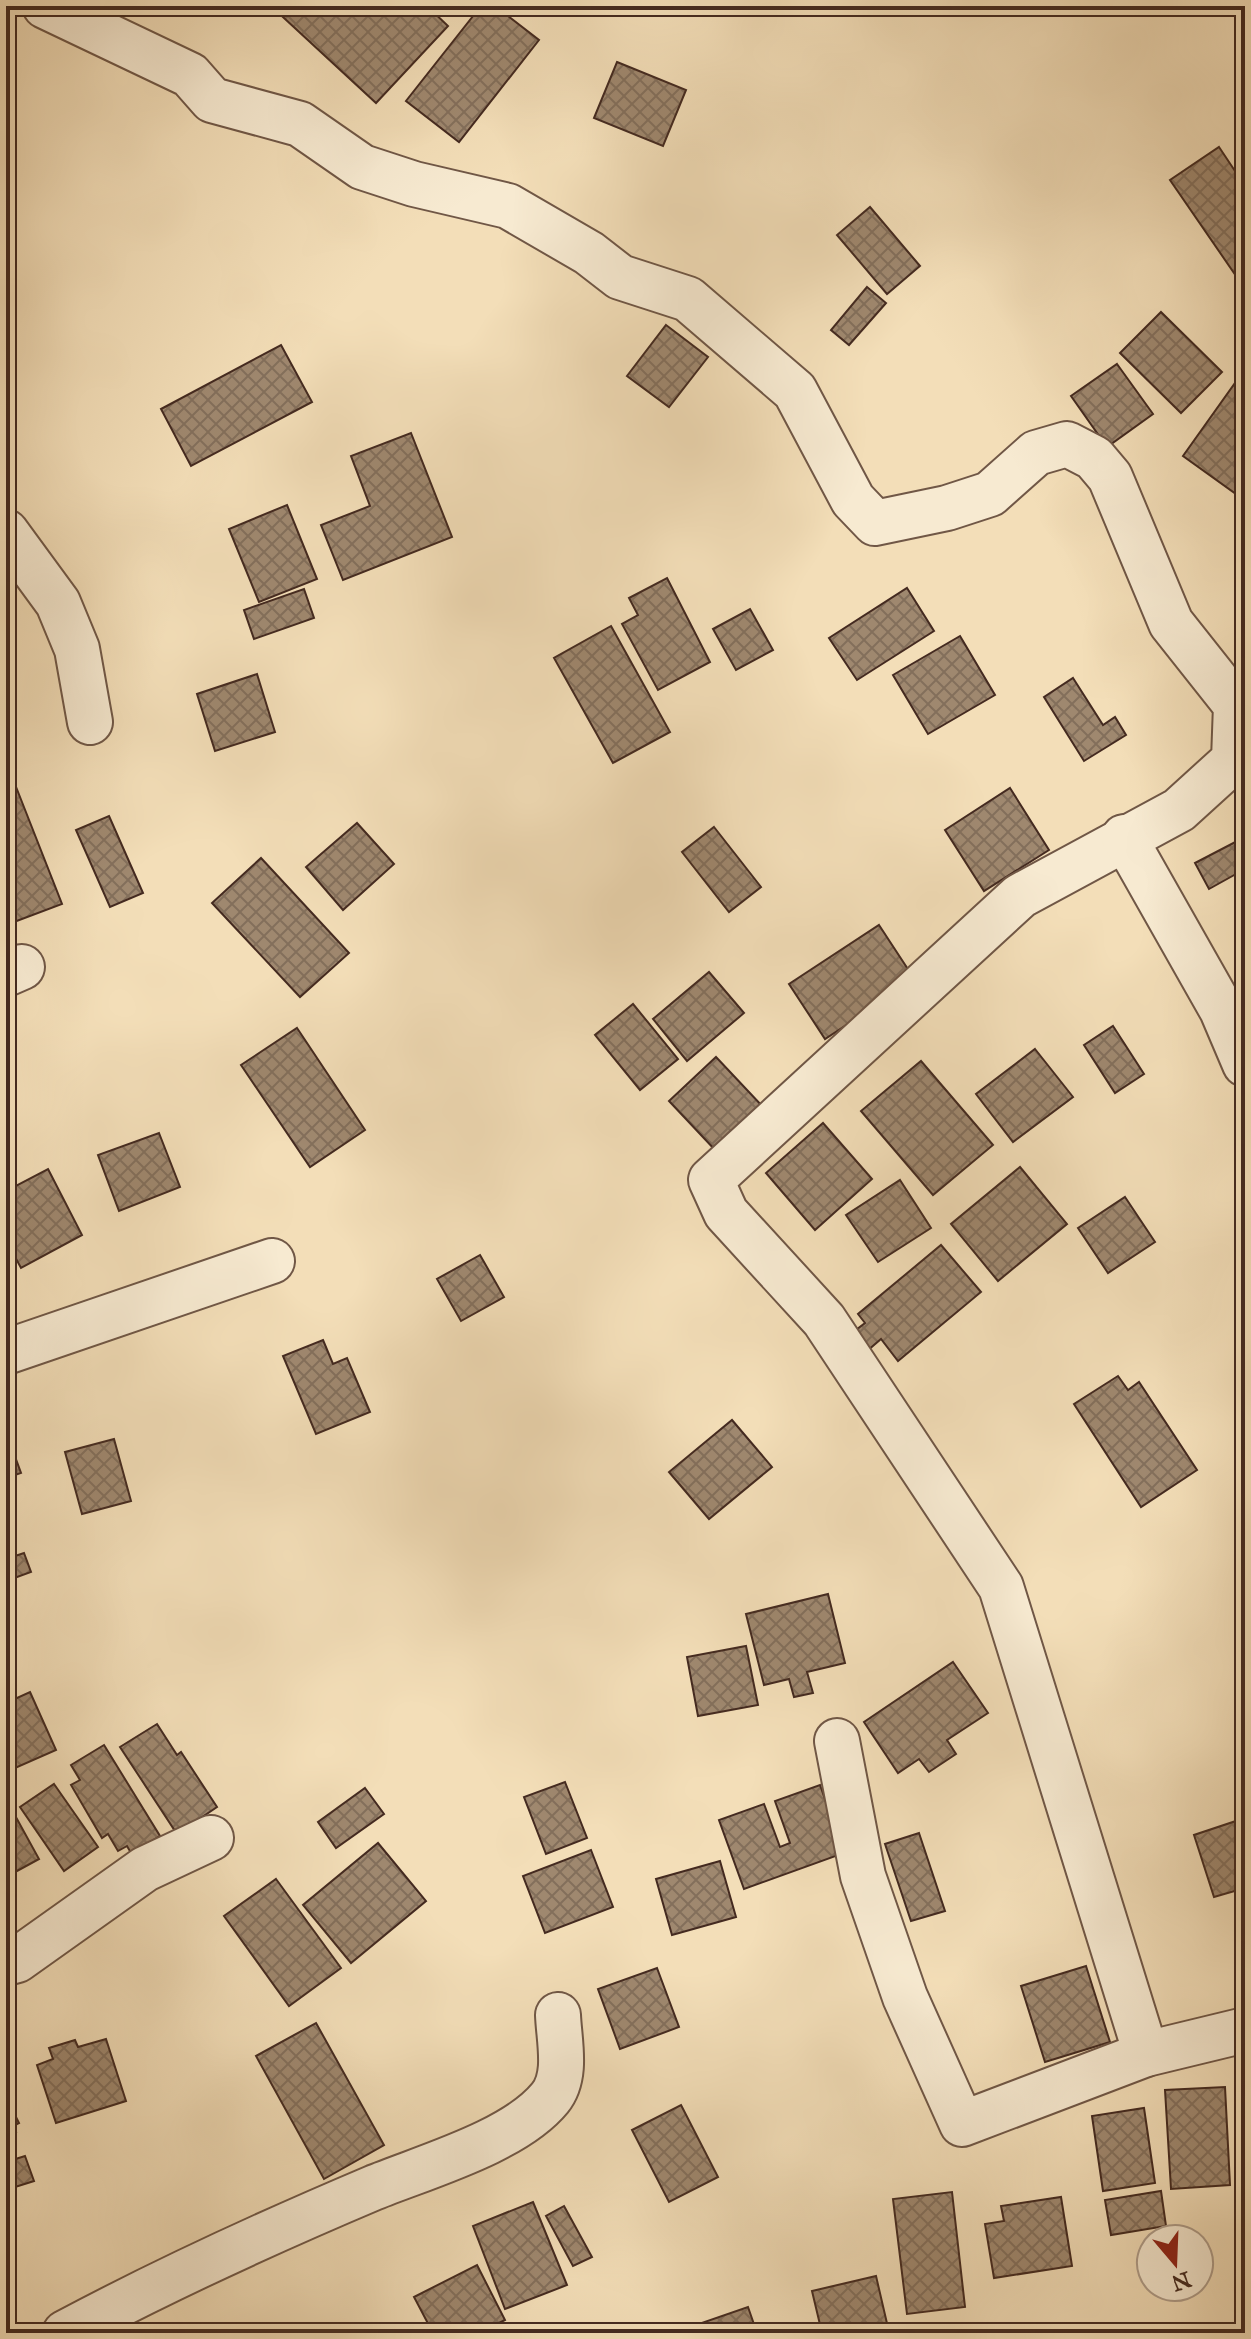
<svg xmlns="http://www.w3.org/2000/svg" width="1251" height="2339" font-family="'IM FELL Great Primer',serif">
	<defs>
		<pattern id="building-cross-hatch" width="8" height="8" patternUnits="userSpaceOnUse" patternTransform="scale(2)"><rect width="8" height="8" fill="#9f886f"/><path d="M0 0l8 8M0 8l8-8" fill="none" stroke="#836f5b"/></pattern>
	</defs>
	<rect width="100%" height="100%" fill="#f3deb8"/>
	<filter id="stains"><feTurbulence type="fractalNoise" baseFrequency=".0025" numOctaves="4"/><feColorMatrix values="0 0 0 0 .2 0 0 0 0 .09 0 0 0 0 .02 0 0 0 .5 -.17"/></filter>
	<radialGradient id="worn" r=".72"><stop offset=".6" stop-color="#630" stop-opacity="0"/><stop offset="1" stop-color="#630" stop-opacity=".3"/></radialGradient>
	<g fill="url(#building-cross-hatch)" stroke="#442a20" stroke-width="2">
		<path d="M271 6H427L448 26 376 103Z"/>
		<path d="M481 6H495L539 40 459 142 406 101Z"/>
		<path d="M617 62 686 90 663 146 594 118Z"/>
		<path d="M1219 147 1245 186V289L1170 180Z"/>
		<path d="M870 207 920 266 887 294 837 235Z"/>
		<path d="M867 287 886 303 849 345 831 330Z"/>
		<path d="M1161 312 1222 372 1181 413 1120 353Z"/>
		<path d="M666 325 708 357 669 407 627 376Z"/>
		<path d="M281 345 312 402 191 466 161 409Z"/>
		<path d="M1117 364 1153 414 1107 447 1071 396Z"/>
		<path d="M1235 383 1245 391V481L1236 494 1183 456Z"/>
		<path d="M411 433 452 537 343 580 321 525 370 506 351 456Z"/>
		<path d="M287 505 317 579 259 602 229 529Z"/>
		<path d="M667 578 710 662 658 690 622 624 638 615 629 598Z"/>
		<path d="M907 588 934 631 857 680 829 638Z"/>
		<path d="M304 589 314 618 254 639 244 610Z"/>
		<path d="M750 609 773 650 736 670 713 629Z"/>
		<path d="M611 626 670 732 613 763 554 658Z"/>
		<path d="M960 636 995 695 928 734 893 675Z"/>
		<path d="M257 674 275 732 215 751 197 694Z"/>
		<path d="M1073 678 1103 725 1115 717 1126 735 1084 761 1044 697Z"/>
		<path d="M9 769 62 904 6 925V771Z"/>
		<path d="M1010 788 1049 850 984 891 945 830Z"/>
		<path d="M109 816 143 893 110 907 76 830Z"/>
		<path d="M357 823 394 864 343 910 306 867Z"/>
		<path d="M714 827 761 887 729 912 682 852Z"/>
		<path d="M1245 837V869L1209 889 1195 863Z"/>
		<path d="M261 858 349 953 300 997 212 903Z"/>
		<path d="M879 925 915 980 825 1039 789 984Z"/>
		<path d="M709 972 744 1013 687 1061 653 1019Z"/>
		<path d="M633 1004 678 1059 640 1090 595 1035Z"/>
		<path d="M1113 1026 1144 1074 1115 1093 1084 1045Z"/>
		<path d="M297 1028 365 1130 310 1167 241 1065Z"/>
		<path d="M1035 1049 1073 1097 1013 1142 976 1094Z"/>
		<path d="M716 1057 764 1108 717 1152 669 1101Z"/>
		<path d="M921 1061 993 1145 933 1195 861 1111Z"/>
		<path d="M823 1123 872 1179 815 1230 766 1173Z"/>
		<path d="M159 1133 180 1187 119 1211 98 1155Z"/>
		<path d="M1020 1167 1067 1224 998 1281 951 1224Z"/>
		<path d="M48 1169 82 1235 21 1268 6 1240V1191Z"/>
		<path d="M900 1180 931 1228 878 1262 846 1215Z"/>
		<path d="M1125 1197 1155 1242 1108 1273 1078 1228Z"/>
		<path d="M941 1245 981 1292 898 1361 881 1339 867 1351 852 1333 865 1323 858 1314Z"/>
		<path d="M480 1255 504 1297 461 1321 437 1279Z"/>
		<path d="M323 1340 333 1364 347 1358 370 1412 316 1434 283 1356Z"/>
		<path d="M1118 1376 1128 1390 1139 1382 1197 1470 1141 1507 1074 1404Z"/>
		<path d="M732 1420 772 1467 709 1519 669 1472Z"/>
		<path d="M6 1432 21 1473 6 1478Z"/>
		<path d="M114 1439 131 1501 82 1514 65 1452Z"/>
		<path d="M24 1553 31 1572 6 1581V1559Z"/>
		<path d="M828 1594 845 1663 807 1672 813 1693 794 1697 789 1679 764 1685 746 1614Z"/>
		<path d="M746 1646 758 1705 698 1716 687 1657Z"/>
		<path d="M953 1662 988 1713 947 1740 956 1754 929 1772 919 1759 898 1773 864 1722Z"/>
		<path d="M30 1692 56 1750 6 1772V1703Z"/>
		<path d="M157 1724 177 1755 181 1752 217 1807 177 1834 120 1747Z"/>
		<path d="M104 1745 160 1836 131 1853 127 1846 118 1851 108 1834 102 1838 71 1785 80 1780 71 1765Z"/>
		<path d="M565 1782 587 1838 546 1854 524 1797Z"/>
		<path d="M54 1784 98 1847 64 1871 20 1807Z"/>
		<path d="M820 1785 844 1853 744 1889 719 1820 764 1804 780 1847 790 1843 775 1801Z"/>
		<path d="M365 1788 384 1814 336 1848 318 1822Z"/>
		<path d="M6 1799 39 1859 6 1877Z"/>
		<path d="M1245 1818V1888L1214 1897 1194 1835Z"/>
		<path d="M919 1833 945 1911 911 1921 885 1844Z"/>
		<path d="M378 1843 426 1901 351 1963 303 1905Z"/>
		<path d="M591 1850 613 1907 545 1933 523 1876Z"/>
		<path d="M720 1861 736 1917 672 1935 656 1879Z"/>
		<path d="M276 1879 341 1968 289 2006 224 1916Z"/>
		<path d="M1086 1966 1110 2042 1045 2062 1021 1986Z"/>
		<path d="M657 1968 679 2027 620 2049 598 1989Z"/>
		<path d="M316 2023 384 2145 324 2179 256 2056Z"/>
		<path d="M106 2039 126 2101 56 2123 37 2065 53 2059 49 2048 75 2040 78 2047Z"/>
		<path d="M1225 2087 1230 2185 1171 2189 1165 2090Z"/>
		<path d="M6 2097 19 2123 13 2126 16 2132 6 2137Z"/>
		<path d="M681 2105 718 2177 669 2202 632 2130Z"/>
		<path d="M1144 2108 1155 2183 1103 2191 1092 2116Z"/>
		<path d="M25 2156 34 2181 12 2188 6 2162Z"/>
		<path d="M1161 2191 1166 2226 1111 2235 1105 2200Z"/>
		<path d="M952 2192 965 2307 907 2314 893 2199Z"/>
		<path d="M1061 2197 1072 2266 994 2278 985 2224 1004 2221 1001 2206Z"/>
		<path d="M533 2202 567 2285 505 2309 473 2226Z"/>
		<path d="M564 2206 592 2257 573 2266 546 2216Z"/>
		<path d="M477 2265 505 2320 479 2333H433L414 2297Z"/>
		<path d="M876 2276 889 2332 822 2333 812 2291Z"/>
		<path d="M748 2307 757 2333H689L687 2328Z"/>
	</g>
	<g fill="none" stroke-linecap="round" stroke-linejoin="round">
		<defs>
			<g id="minor">
				<path d="M45 6 190 75 212 100 300 124 362 167 414 184 508 206 589 253 620 277 688 299 795 391 853 500 875 523 947 508 990 494 1036 453 1067 444 1094 458 1110 477 1171 623 1236 705 1234 760 1179 810 1020 896 711 1180 726 1213 824 1320 1001 1587 1146 2054"/>
				<path d="M6 532 58 603 77 649 90 722"/>
				<path d="M1124 837 1222 1010 1245 1064"/>
				<path d="M6 974 22 967"/>
				<path d="M6 1352 272 1261"/>
				<path d="M837 1741 863 1876 905 1997 962 2124 1146 2054 1245 2030"/>
				<path d="M6 1963 17 1960 145 1869 211 1838"/>
				<path d="M65 2333C164 2280 269 2232 373 2188 424 2167 514 2142 550 2098 568 2076 559 2041 558 2015"/>
			</g>
		</defs>
		<use href="#minor" stroke="#705746" stroke-width="48"/>
		<use href="#minor" stroke="#f7ead1" stroke-width="44"/>
	</g>
	<rect width="1251" height="2339" fill="none" stroke="#f3deb8" stroke-width="32"/>
	<rect x="8" y="8" width="1235" height="2323" fill="none" stroke="#442a20" stroke-width="4"/>
	<rect x="16" y="16" width="1219" height="2307" fill="none" stroke="#442a20" stroke-width="2"/>
	<g transform="translate(1175 2263) rotate(161)"><circle r="38" fill="#f7ead1" stroke="#af9d8a" stroke-width="2"/>
	<path d="M0-6L14 30L0 20L-14 30Z" fill="#8f2418"/>
	<text y="-12" font-size="22" font-weight="bold" text-anchor="middle" fill="#442a20">N</text>
	</g>
	<rect width="100%" height="100%" filter="url(#stains)"/>
	<rect width="100%" height="100%" fill="url(#worn)"/>
</svg>
